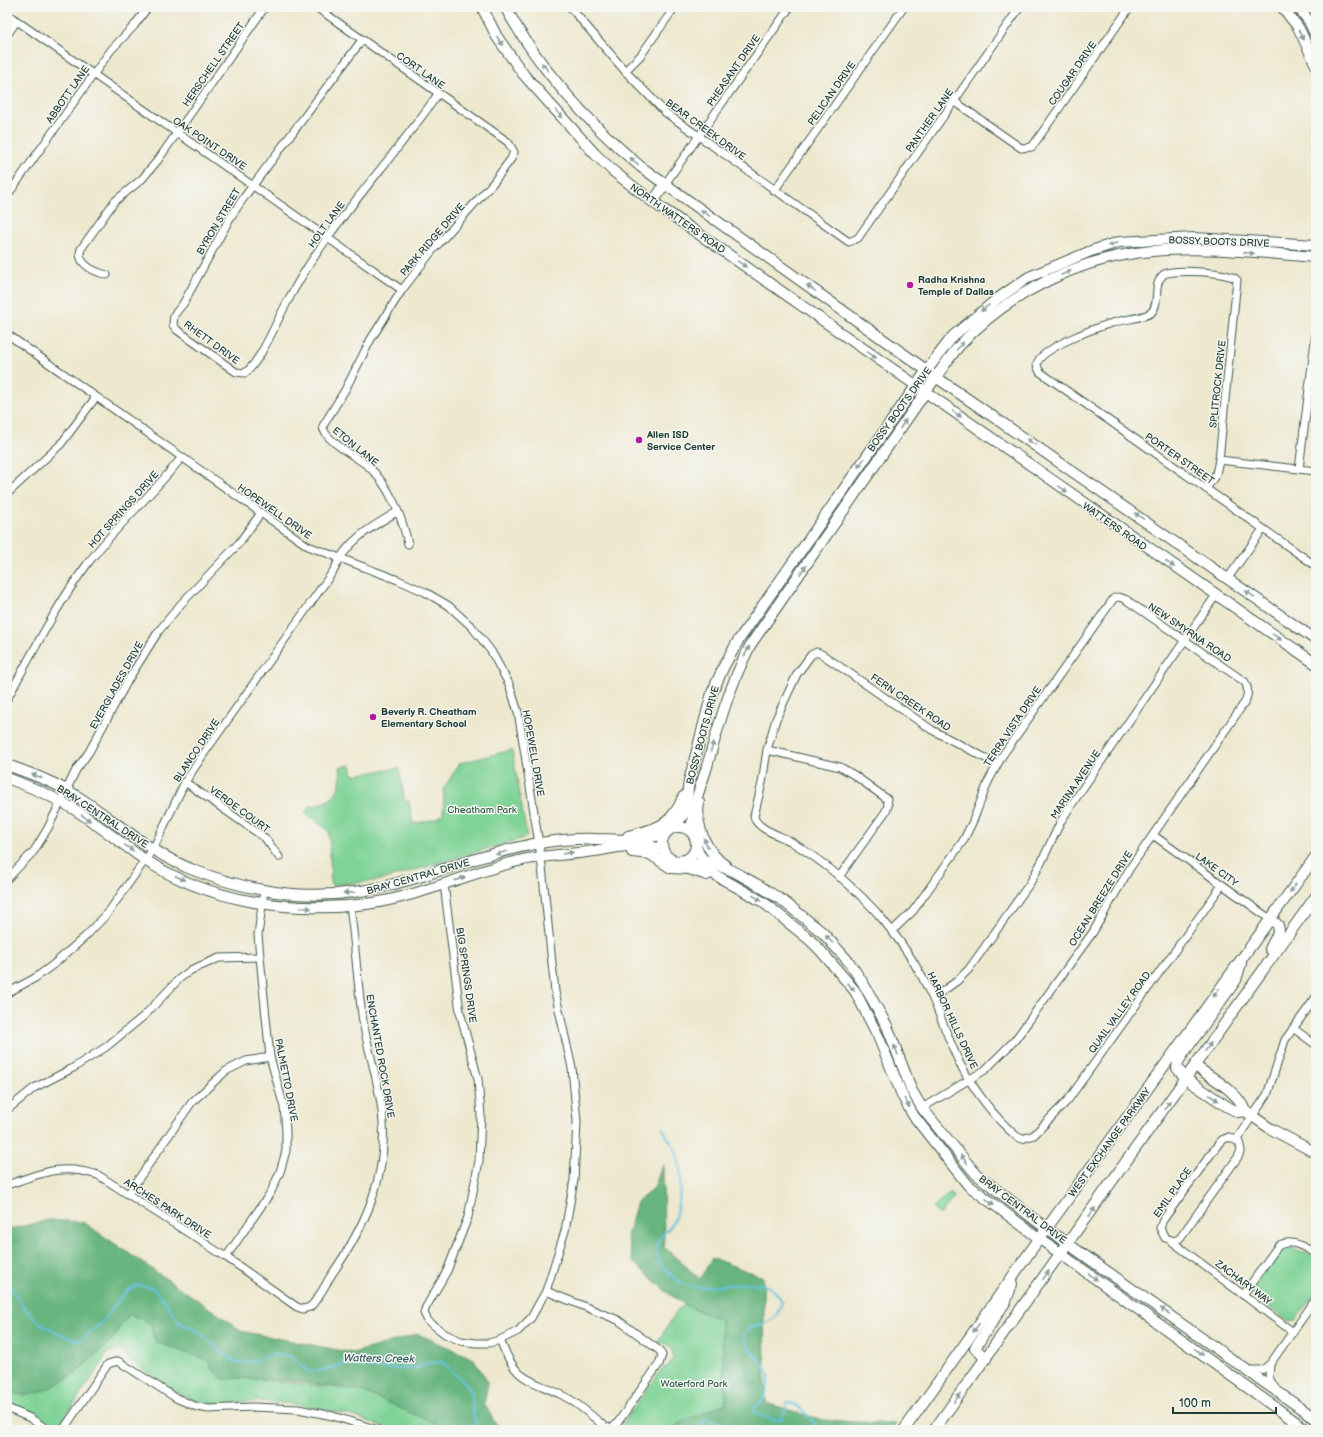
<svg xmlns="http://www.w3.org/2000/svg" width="1323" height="1437" font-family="'Balsamiq Sans',sans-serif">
	<rect width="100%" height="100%" fill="#f6f6f2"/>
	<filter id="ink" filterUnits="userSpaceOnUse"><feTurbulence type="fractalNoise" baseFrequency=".025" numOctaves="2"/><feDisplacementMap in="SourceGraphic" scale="8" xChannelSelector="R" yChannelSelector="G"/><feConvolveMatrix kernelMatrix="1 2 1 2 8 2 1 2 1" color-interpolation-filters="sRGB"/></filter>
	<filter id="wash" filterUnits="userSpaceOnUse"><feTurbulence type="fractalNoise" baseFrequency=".012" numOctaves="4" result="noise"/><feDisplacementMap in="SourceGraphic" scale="16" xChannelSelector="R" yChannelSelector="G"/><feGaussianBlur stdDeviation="0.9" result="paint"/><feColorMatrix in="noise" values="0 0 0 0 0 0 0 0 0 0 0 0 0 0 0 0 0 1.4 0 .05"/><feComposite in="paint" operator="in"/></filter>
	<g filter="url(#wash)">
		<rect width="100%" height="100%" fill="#ede8ce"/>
		<g fill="#7fd396" stroke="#4f8865">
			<path d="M512 750 527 837 382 880 331 885 329 831 305 813 310 806C334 803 343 790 340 767L351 765 353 775 399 768 405 802 409 801 413 824 435 819 443 814 444 788 460 763Z"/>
			<path d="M950 1192 954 1197 940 1215 932 1208Z"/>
			<path d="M1287 1246 1316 1257V1292L1296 1320 1288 1321 1254 1296 1252 1291 1253 1286 1279 1250Z"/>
			<path d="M685 1305 721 1320 726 1403 679 1424 672 1430H622L623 1423 662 1369C679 1364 675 1341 657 1343L678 1309Z"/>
			<path d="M130 1314 152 1324V1332L156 1342 210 1361 224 1379 247 1378 360 1390 438 1425 443 1430H393L350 1415 302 1405 260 1401 219 1404 196 1401 175 1392 128 1359 124 1352 117 1349 106 1354 102 1363 59 1426H54L7 1402V1390L10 1391 50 1387 73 1375 115 1337 118 1329Z"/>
		</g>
		<g fill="#67b57f" stroke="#43795a">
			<path d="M663 1164 664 1247 700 1279 712 1258 763 1277 766 1403 823 1420 896 1424 891 1430H672L678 1424 726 1403 721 1320 685 1305 668 1293 633 1262 627 1236 637 1202 654 1188Z"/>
			<path d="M49 1220 83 1222 234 1325 240 1331 353 1353 418 1334 474 1359 488 1383 484 1403 495 1423 507 1430H443L438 1425 360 1390 294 1381 247 1378 224 1379 212 1370 210 1361 156 1342 152 1332V1324L130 1314 118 1329 115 1337C92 1358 40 1411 7 1390V1230Z"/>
		</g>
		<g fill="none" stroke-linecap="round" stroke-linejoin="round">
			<g stroke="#65c3e3" stroke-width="2">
				<path d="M663 1128C666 1136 672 1143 675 1149 680 1160 682 1180 680 1192 679 1202 677 1215 672 1224 669 1230 663 1233 660 1238 649 1254 665 1270 676 1279 703 1303 764 1261 782 1302 775 1325 768 1321 748 1329L744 1335C751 1367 781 1358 763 1400L761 1403 757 1405 754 1410 756 1414 774 1420 782 1419C785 1414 784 1408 788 1403 802 1404 811 1420 819 1430"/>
				<path d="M7 1282C30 1318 38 1327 79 1341L102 1323 116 1303 128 1290 139 1285 153 1288 164 1300 180 1323 197 1331 236 1363 257 1361 265 1357 280 1354 289 1356 308 1371H320L343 1364 377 1368 414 1369 429 1363 442 1362 468 1386 472 1394 473 1414 477 1430"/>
				<path d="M698 1430 705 1419 728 1425 736 1430"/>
			</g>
		</g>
	</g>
	<g filter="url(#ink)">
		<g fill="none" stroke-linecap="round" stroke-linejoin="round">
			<defs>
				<g id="street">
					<path d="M316 7 508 142 514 152 511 159 493 183 432 251 402 290 371 339 345 390 323 426C323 440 357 457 368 466 389 485 402 516 408 544"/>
					<path d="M570 7 625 71 666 113 849 242 858 238 1020 7"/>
					<path d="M7 14 402 290"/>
					<path d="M7 35 17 21"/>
					<path d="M362 40 245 196 230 218 183 304 174 315 173 325 177 330 236 372 245 373C259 364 276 323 284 308 324 229 388 166 438 94"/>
					<path d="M625 71 641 55 675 7"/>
					<path d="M954 101 1021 148 1032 147 1130 7"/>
					<path d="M665 184 790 7"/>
					<path d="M774 191 904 7"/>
					<path d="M7 196 111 50 134 26 148 7"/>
					<path d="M107 275C95 272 76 264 81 249L114 202 142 179 158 160 265 7"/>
					<path d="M7 334 308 546 398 580 425 592 449 606 472 627 491 651 509 684 518 712 523 742 541 857 555 992 572 1068 577 1121 574 1180 565 1231 546 1291 531 1318 518 1331 500 1340 489 1343H476L461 1341 445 1334 428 1321 424 1313 426 1307 447 1271 468 1217 479 1161 481 1115 478 1079 460 1012 444 884"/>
					<path d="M1219 460 1316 471"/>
					<path d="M1299 469 1316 333"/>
					<path d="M1206 489 1216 474 1219 460 1237 280C1233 272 1170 268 1163 275 1152 285 1161 303 1151 313 1140 319 1124 319 1112 323 1098 327 1040 348 1037 364 1037 367 1039 370 1040 372L1316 566"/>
					<path d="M7 494 61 444 96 397"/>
					<path d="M1228 578 1263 529"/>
					<path d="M7 699C33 652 56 606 88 563 117 525 153 494 182 457"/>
					<path d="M767 750 840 767 854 775 887 799 888 806 886 811 839 877"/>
					<path d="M997 764 932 730 823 655 817 652 811 655 797 674 776 719 767 750 762 783 754 816C756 829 779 835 790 841 824 862 858 890 884 921 903 944 920 970 932 997 942 1019 949 1041 959 1062 973 1088 993 1116 1016 1136L1022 1139 1034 1135 1068 1100 1222 885"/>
					<path d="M185 782 265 838 279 857"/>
					<path d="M1153 835 1270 919"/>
					<path d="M7 879 34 851 48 828 76 770 89 752 128 680 158 632 180 605 239 543 261 513"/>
					<path d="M892 931 913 911 963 841 973 821 988 782 1002 756 1114 598 1118 597 1125 599 1245 682C1249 690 1248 694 1245 702L1130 868 1093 932 1015 1040 985 1070 922 1108"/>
					<path d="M7 993 35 978 54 964 86 936 107 914 153 849 185 782 205 752 334 570C346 541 371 527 397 512"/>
					<path d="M933 998 957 981 969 969 1030 883 1042 861 1061 821 1076 798 1216 595"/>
					<path d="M1293 1028 1316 1045"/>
					<path d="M7 1110 34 1088 73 1068 106 1047 145 1015 179 979 191 970 219 958 260 957"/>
					<path d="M1229 1137 1239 1142 1241 1150 1238 1157 1180 1238 1175 1241 1165 1238 1160 1228 1163 1220 1219 1143 1222 1140Z"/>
					<path d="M1236 1140 1267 1095 1285 1040 1316 997"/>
					<path d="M7 1185C42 1173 61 1163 98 1175L226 1257 297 1307 303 1309 310 1307C319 1298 325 1285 332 1274 364 1228 387 1179 383 1122 381 1085 367 1051 362 1015 357 978 355 942 350 906"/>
					<path d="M128 1194 192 1102 226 1071 246 1061 270 1057"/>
					<path d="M1170 1240 1293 1332"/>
					<path d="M226 1257 271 1192 280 1172 286 1151V1131L284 1107 270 1057 260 957 258 935 264 891"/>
					<path d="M1243 1295 1278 1246C1291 1238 1303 1247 1316 1253"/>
					<path d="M500 1340C517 1382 525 1377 562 1395 577 1402 592 1416 605 1427L611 1428 616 1425 659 1364 662 1355 660 1351 618 1320 546 1291"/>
					<path d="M1270 1364 1269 1378 1275 1388"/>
					<path d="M1249 1370H1262L1270 1364 1316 1299"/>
					<path d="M7 1408 30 1418 48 1430"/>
					<path d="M63 1430 108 1364 118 1361 176 1398 197 1407 209 1409 252 1407 298 1409 333 1416 378 1430"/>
				</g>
				<g id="secondary">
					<path d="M482 7 497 37 524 75 595 154 613 171 653 202 1316 664"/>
					<path d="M505 7C539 68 588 123 641 167L943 382 1316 640"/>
					<path d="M1282 7 1298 27 1316 65"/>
					<path d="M1298 7 1309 21 1316 36"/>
					<path d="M653 202 665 184"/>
					<path d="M7 765C32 774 57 783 80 798 118 823 153 855 196 871 267 898 332 903 405 881 450 868 494 851 540 843 559 840 577 838 596 839 625 839 637 843 665 833"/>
					<path d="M7 778C31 787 55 797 77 811 100 826 122 844 145 860 210 902 291 914 367 904 419 897 468 873 518 861 543 855 569 855 594 851 616 848 642 840 663 850"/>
					<path d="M699 802C695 827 706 852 726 866"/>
					<circle cx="679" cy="844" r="17"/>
					<path d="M675 827 685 812 689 781 712 693 724 666 738 641 927 370 953 336 997 299 1029 277 1091 251 1119 242 1194 238 1316 245"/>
					<path d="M692 832C691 810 699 791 706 770 718 727 730 684 751 644L936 377C944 366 951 355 960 345 1008 293 1081 257 1152 251 1206 246 1262 253 1316 257"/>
					<path d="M628 836C656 829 673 825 683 797"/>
					<path d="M696 846 699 854 704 860 733 871 758 885 783 901 823 933 849 962 863 983 887 1026 912 1091 922 1108 976 1174 1047 1229 1316 1419"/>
					<path d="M632 852 650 854 671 868 689 869 707 875"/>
					<path d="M684 860 698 865 763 902 810 940 821 951 855 991 878 1036 903 1097 913 1115 968 1185 1040 1239 1307 1430"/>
					<path d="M1270 919 1278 925 1279 931 1270 949"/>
					<path d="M1241 963 1236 980 1183 1054 1178 1062 1177 1068 1186 1079 1228 1107 1238 1112 1245 1111 1271 1129 1316 1153"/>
					<path d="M1195 1066C1212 1078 1238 1091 1245 1111"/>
					<path d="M986 1359 975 1348 1006 1301 1012 1284"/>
					<path d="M904 1430 1044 1232 1316 856"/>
					<path d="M934 1430 1316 896"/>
				</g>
			</defs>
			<use href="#street" stroke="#3e574b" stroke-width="9"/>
			<use href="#secondary" stroke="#3e574b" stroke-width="12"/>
			<use href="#street" stroke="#fff" stroke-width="7"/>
			<use href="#secondary" stroke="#fff" stroke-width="10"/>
		</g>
		<defs><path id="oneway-solid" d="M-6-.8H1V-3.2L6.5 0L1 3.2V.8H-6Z"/></defs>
		<g fill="#8f9e9a">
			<use href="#oneway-solid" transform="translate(1301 35) rotate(64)"/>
			<use href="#oneway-solid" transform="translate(500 41) rotate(56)"/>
			<use href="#oneway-solid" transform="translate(545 67) rotate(-128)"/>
			<use href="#oneway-solid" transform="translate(559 114) rotate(48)"/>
			<use href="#oneway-solid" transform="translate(634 161) rotate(-140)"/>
			<use href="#oneway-solid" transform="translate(705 213) rotate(-145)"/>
			<use href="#oneway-solid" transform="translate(1113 244) rotate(163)"/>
			<use href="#oneway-solid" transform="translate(1249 253) rotate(4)"/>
			<use href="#oneway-solid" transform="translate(742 264) rotate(35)"/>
			<use href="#oneway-solid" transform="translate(1066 273) rotate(-24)"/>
			<use href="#oneway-solid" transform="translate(811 288) rotate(-145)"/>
			<use href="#oneway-solid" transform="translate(985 308) rotate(142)"/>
			<use href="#oneway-solid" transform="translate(960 346) rotate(-48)"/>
			<use href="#oneway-solid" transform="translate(872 355) rotate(35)"/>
			<use href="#oneway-solid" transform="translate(957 414) rotate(35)"/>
			<use href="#oneway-solid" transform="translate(903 424) rotate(-56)"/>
			<use href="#oneway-solid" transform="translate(1031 442) rotate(-146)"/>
			<use href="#oneway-solid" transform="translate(861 463) rotate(125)"/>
			<use href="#oneway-solid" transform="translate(1063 489) rotate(35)"/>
			<use href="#oneway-solid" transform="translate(1139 516) rotate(-145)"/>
			<use href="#oneway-solid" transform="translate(1170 564) rotate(35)"/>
			<use href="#oneway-solid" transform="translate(803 570) rotate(-55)"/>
			<use href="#oneway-solid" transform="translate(1250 594) rotate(-145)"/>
			<use href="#oneway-solid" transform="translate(1277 637) rotate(35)"/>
			<use href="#oneway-solid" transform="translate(747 651) rotate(-62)"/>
			<use href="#oneway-solid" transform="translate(712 747) rotate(-74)"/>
			<use href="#oneway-solid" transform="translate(37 776) rotate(-160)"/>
			<use href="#oneway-solid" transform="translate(86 818) rotate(35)"/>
			<use href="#oneway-solid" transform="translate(706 843) rotate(-114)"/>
			<use href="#oneway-solid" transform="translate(129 848) rotate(35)"/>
			<use href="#oneway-solid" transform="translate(501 853) rotate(164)"/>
			<use href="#oneway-solid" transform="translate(568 853) rotate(-8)"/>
			<use href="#oneway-solid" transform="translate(180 878) rotate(25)"/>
			<use href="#oneway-solid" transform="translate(460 879) rotate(-18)"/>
			<use href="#oneway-solid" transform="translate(1293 888) rotate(126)"/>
			<use href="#oneway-solid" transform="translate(349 893) rotate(175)"/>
			<use href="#oneway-solid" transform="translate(757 898) rotate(32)"/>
			<use href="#oneway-solid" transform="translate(306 908) rotate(3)"/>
			<use href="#oneway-solid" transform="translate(829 939) rotate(-132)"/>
			<use href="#oneway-solid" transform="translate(851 987) rotate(51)"/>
			<use href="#oneway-solid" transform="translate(1216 993) rotate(126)"/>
			<use href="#oneway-solid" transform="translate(1208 1047) rotate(-55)"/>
			<use href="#oneway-solid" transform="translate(896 1050) rotate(-112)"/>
			<use href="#oneway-solid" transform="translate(1214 1098) rotate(33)"/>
			<use href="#oneway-solid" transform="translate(907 1103) rotate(59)"/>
			<use href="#oneway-solid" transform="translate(1167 1105) rotate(-54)"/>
			<use href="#oneway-solid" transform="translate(964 1159) rotate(-129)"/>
			<use href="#oneway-solid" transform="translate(990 1202) rotate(37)"/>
			<use href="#oneway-solid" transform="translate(1092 1212) rotate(-55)"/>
			<use href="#oneway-solid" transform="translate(1046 1275) rotate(-54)"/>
			<use href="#oneway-solid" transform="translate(1093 1277) rotate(36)"/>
			<use href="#oneway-solid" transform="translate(1165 1311) rotate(-145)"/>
			<use href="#oneway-solid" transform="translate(976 1328) rotate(125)"/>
			<use href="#oneway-solid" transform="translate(1199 1352) rotate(36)"/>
			<use href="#oneway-solid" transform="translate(957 1398) rotate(-54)"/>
		</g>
	</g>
	<g fill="#b5179e" stroke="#f6f6f2" stroke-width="1.5">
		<circle cx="910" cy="285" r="4"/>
		<circle cx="639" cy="440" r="4"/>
		<circle cx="373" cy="717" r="4"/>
	</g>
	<g text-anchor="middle" stroke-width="3" stroke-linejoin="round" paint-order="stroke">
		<g font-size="10" fill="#1f3d34" stroke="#f6f6f2">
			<text transform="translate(213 64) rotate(-55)" y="4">HERSCHELL STREET</text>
			<text transform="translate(421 70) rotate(35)" y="4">CORT LANE</text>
			<text transform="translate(733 70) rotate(-55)" y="4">PHEASANT DRIVE</text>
			<text transform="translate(1072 73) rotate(-55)" y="4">COUGAR DRIVE</text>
			<text transform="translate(831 93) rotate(-55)" y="4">PELICAN DRIVE</text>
			<text transform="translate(67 94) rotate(-55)" y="4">ABBOTT LANE</text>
			<text transform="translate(929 120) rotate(-55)" y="4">PANTHER LANE</text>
			<text transform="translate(706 129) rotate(36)" y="4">BEAR CREEK DRIVE</text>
			<text transform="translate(210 143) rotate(34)" y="4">OAK POINT DRIVE</text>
			<text transform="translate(678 218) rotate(35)" y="4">NORTH WATTERS ROAD</text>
			<text transform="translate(218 221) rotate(-59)" y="4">BYRON STREET</text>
			<text transform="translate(326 224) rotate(-54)" y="4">HOLT LANE</text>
			<text transform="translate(432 239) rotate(-49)" y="4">PARK RIDGE DRIVE</text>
			<text transform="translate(1219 241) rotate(2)" y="4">BOSSY BOOTS DRIVE</text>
			<text transform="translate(212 342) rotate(36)" y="4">RHETT DRIVE</text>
			<text transform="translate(1217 384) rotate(-84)" y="4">SPLITROCK DRIVE</text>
			<text transform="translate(899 409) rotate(-54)" y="4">BOSSY BOOTS DRIVE</text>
			<text transform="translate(356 446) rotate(39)" y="4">ETON LANE</text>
			<text transform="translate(1180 458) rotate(35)" y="4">PORTER STREET</text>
			<text transform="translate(123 509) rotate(-48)" y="4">HOT SPRINGS DRIVE</text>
			<text transform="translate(275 511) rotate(35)" y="4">HOPEWELL DRIVE</text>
			<text transform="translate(1115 526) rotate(35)" y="4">WATTERS ROAD</text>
			<text transform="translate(1190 632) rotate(34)" y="4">NEW SMYRNA ROAD</text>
			<text transform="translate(116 685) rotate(-61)" y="4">EVERGLADES DRIVE</text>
			<text transform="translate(911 702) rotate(34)" y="4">FERN CREEK ROAD</text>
			<text transform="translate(1012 726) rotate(-56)" y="4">TERRA VISTA DRIVE</text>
			<text transform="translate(702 735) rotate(-75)" y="4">BOSSY BOOTS DRIVE</text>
			<text transform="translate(196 750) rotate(-56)" y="4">BLANCO DRIVE</text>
			<text transform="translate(534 753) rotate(80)" y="4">HOPEWELL DRIVE</text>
			<text transform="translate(1075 784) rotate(-56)" y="4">MARINA AVENUE</text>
			<text transform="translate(240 809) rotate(36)" y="4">VERDE COURT</text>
			<text transform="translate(103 816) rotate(33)" y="4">BRAY CENTRAL DRIVE</text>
			<text transform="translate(1217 869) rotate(36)" y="4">LAKE CITY</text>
			<text transform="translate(418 876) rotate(-16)" y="4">BRAY CENTRAL DRIVE</text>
			<text transform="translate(1100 898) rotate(-58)" y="4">OCEAN BREEZE DRIVE</text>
			<text transform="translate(467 975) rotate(82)" y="4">BIG SPRINGS DRIVE</text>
			<text transform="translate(1119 1012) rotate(-54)" y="4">QUAIL VALLEY ROAD</text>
			<text transform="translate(953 1020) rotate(65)" y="4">HARBOR HILLS DRIVE</text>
			<text transform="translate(381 1056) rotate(80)" y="4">ENCHANTED ROCK DRIVE</text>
			<text transform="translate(287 1080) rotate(79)" y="4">PALMETTO DRIVE</text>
			<text transform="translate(1109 1142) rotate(-54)" y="4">WEST EXCHANGE PARKWAY</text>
			<text transform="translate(1172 1192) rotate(-55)" y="4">EMIL PLACE</text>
			<text transform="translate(168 1208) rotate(33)" y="4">ARCHES PARK DRIVE</text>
			<text transform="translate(1023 1209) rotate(37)" y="4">BRAY CENTRAL DRIVE</text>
			<text transform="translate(1244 1282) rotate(37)" y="4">ZACHARY WAY</text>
		</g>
		<g font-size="10" font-weight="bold" fill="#1f3d34" stroke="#f6f6f2" text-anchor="start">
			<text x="918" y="283">Radha Krishna<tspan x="918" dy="12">Temple of Dallas</tspan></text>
			<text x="647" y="438">Allen ISD<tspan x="647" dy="12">Service Center</tspan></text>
			<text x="381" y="715">Beverly R. Cheatham<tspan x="381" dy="12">Elementary School</tspan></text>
		</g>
		<g font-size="10" fill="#325b48" stroke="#f6f6f2">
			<text x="482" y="813">Cheatham Park</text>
			<text x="694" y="1387">Waterford Park</text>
		</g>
		<g font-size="11" font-style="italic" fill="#305e60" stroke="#f6f6f2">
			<text transform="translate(379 1358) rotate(1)" y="4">Watters Creek</text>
		</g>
	</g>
	<rect width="1323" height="1437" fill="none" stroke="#f6f6f2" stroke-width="24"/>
	<path d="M1173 1407v6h103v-6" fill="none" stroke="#1f3d34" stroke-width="2"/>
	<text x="1179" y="1407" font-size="12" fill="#1f3d34" stroke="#f6f6f2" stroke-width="3" paint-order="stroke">100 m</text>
</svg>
